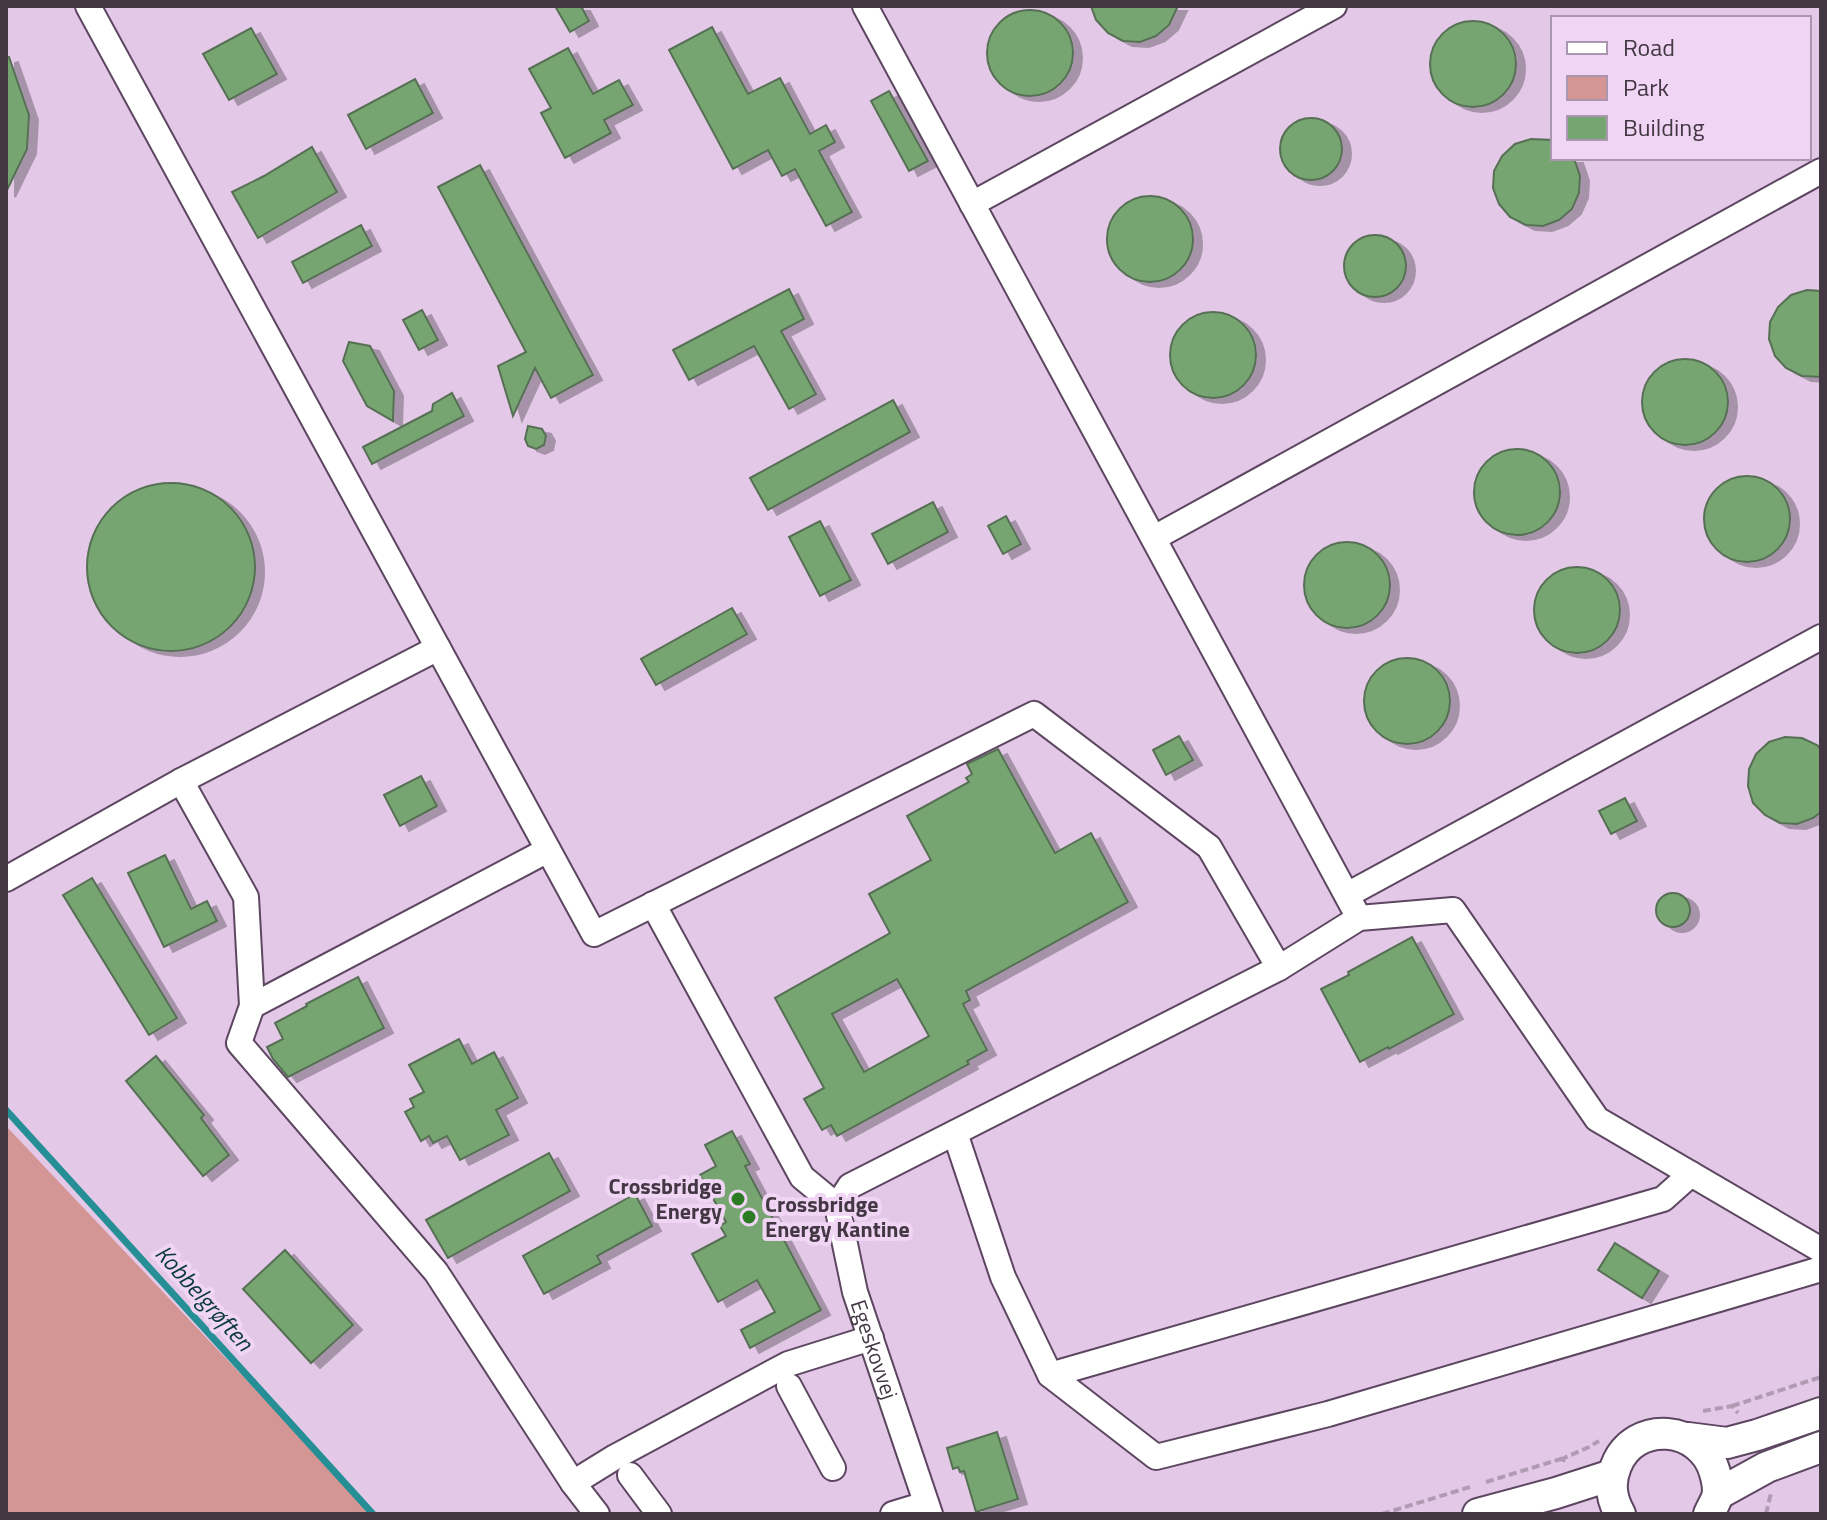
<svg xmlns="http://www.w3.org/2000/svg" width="1827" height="1520" font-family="'Titillium Web',sans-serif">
	<defs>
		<filter id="shadow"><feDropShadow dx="9" dy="5" stdDeviation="0" flood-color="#0004"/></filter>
	</defs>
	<rect width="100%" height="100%" fill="#e3c8e7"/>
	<path fill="#d49694" d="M6 1126 373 1514H6Z"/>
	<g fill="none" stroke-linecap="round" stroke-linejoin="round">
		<path stroke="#268f96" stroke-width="7" d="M6 1110 373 1514"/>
	</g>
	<g fill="#76a571" stroke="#576f54" stroke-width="2" fill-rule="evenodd" filter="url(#shadow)">
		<path d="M555 6H581L589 21 570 32Z"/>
		<path d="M1091 6H1178L1169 25 1156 36 1140 42 1123 41 1108 33 1096 20Z"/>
		<circle cx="1030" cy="53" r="43"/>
		<circle cx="1473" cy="64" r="43"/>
		<path d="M712 27 748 94 780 78 810 134 826 125 835 142 819 151 852 212 826 226 795 169 782 176 768 150 733 169 669 50Z"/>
		<path d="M251 28 277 74 229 100 203 54Z"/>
		<path d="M568 48 593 94 619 80 633 105 604 120 611 133 565 158 541 113 551 108 529 69Z"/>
		<path d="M9 57 29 115 27 149 6 192V58Z"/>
		<path d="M415 79 433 113 366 149 348 115Z"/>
		<path d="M889 91 928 161 909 171 871 101Z"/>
		<circle cx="1311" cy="149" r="31"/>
		<path d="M1531 139 1553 140V158H1574L1580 176 1579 193 1572 209 1559 220 1543 226 1526 225 1510 217 1499 204 1493 188 1494 171 1502 156 1515 144Z"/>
		<path d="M312 147 337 192 258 238 232 192 264 176Z"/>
		<path d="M480 165 593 375 551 398 535 368 513 416 498 366 526 352 438 187Z"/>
		<circle cx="1150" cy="239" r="43"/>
		<path d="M361 225 372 246 303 283 292 262Z"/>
		<circle cx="1375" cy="266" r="31"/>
		<path d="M789 289 804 319 781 331 816 394 789 409 754 346 689 380 673 350Z"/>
		<path d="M1807 290 1821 291V377L1802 376 1786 368 1775 356 1769 339 1770 322 1778 307 1791 295Z"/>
		<path d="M422 310 438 340 419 350 403 320Z"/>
		<circle cx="1213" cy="355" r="43"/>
		<path d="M349 342 370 346 394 391 393 421 367 406 343 361Z"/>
		<circle cx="1685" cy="402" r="43"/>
		<path d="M452 393 464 416 372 464 363 447 432 411 433 404Z"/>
		<path d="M893 400 910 432 768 510 750 478Z"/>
		<path d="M528 426 542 429 546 436 544 445 536 449 528 446 525 439Z"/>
		<circle cx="1517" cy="492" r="43"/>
		<circle cx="1747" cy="519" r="43"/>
		<circle cx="171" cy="567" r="84"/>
		<path d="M933 502 948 532 888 564 872 534Z"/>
		<path d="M1006 516 1021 544 1003 554 988 526Z"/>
		<path d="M820 521 851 580 820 596 789 537Z"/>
		<circle cx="1347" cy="585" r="43"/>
		<circle cx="1577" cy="610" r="43"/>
		<path d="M732 608 747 634 656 685 641 659Z"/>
		<circle cx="1407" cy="701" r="43"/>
		<path d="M1179 736 1193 760 1166 775 1153 750Z"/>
		<path d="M1785 737 1802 738 1817 745 1821 749V812L1813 818 1797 824 1780 823 1765 815 1753 803 1748 786 1749 769 1756 754 1769 742Z"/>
		<path d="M998 749 1055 853 1091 833 1128 902 966 991 970 1000 963 1004 987 1050 967 1061 969 1064 837 1136 831 1125 822 1130 804 1099 824 1088 775 998 890 933 869 894 931 860 907 816 969 782 966 778 972 774 967 764ZM897 979 929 1036 864 1072 832 1014Z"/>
		<path d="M421 776 437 806 400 826 384 795Z"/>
		<path d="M1625 798 1637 821 1611 834 1599 811Z"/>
		<path d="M165 855 191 909 207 901 217 921 164 947 128 873Z"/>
		<path d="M92 878 177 1018 149 1035 63 895Z"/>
		<circle cx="1673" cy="910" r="17"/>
		<path d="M1412 937 1454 1014 1389 1049 1388 1047 1360 1062 1321 989 1349 975 1348 972Z"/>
		<path d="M358 977 384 1028 288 1077 273 1059 267 1047 283 1039 275 1023 307 1006 306 1004Z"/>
		<path d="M459 1039 472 1064 494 1052 518 1098 496 1110 509 1135 460 1160 447 1136 433 1143 429 1136 421 1141 405 1112 414 1107 410 1099 424 1092 409 1065Z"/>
		<path d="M156 1056 204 1115 201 1118 229 1155 203 1176 126 1081Z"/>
		<path d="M732 1131 750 1164 745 1166 821 1310 750 1348 741 1330 775 1312 757 1280 718 1302 692 1254 726 1236 720 1226 726 1222 700 1175 716 1166 705 1145Z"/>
		<path d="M549 1153 570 1191 448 1258 426 1220Z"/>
		<path d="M635 1194 652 1226 597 1256 601 1263 544 1294 523 1256Z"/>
		<path d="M1615 1243 1659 1271 1642 1298 1598 1270Z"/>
		<path d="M285 1250 353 1325 311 1363 243 1289Z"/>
		<path d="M997 1432 1018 1499 976 1512 964 1471 960 1472 958 1467 953 1469 947 1448Z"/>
	</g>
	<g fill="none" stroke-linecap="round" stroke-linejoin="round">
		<defs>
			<g id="minor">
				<path id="s1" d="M88 6 594 934 1034 714 1209 847 1279 968 850 1186 837 1206 855 1292 930 1514"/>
				<path d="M865 6 1359 918"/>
				<path d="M972 204 1334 6"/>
				<path d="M1154 538 1821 171"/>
				<path d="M181 781 246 897 252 1006 239 1043 436 1272 573 1483 597 1514"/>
				<path d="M6 879 181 781 438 648"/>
				<path d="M1347 895 1821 637"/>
				<path d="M653 904 802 1177 837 1206"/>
				<path d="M1279 968 1359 918 1453 910 1597 1119 1821 1250"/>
				<path d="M252 1006 548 850"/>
				<path d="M955 1133 1003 1277 1050 1375 1156 1457 1328 1414 1821 1269"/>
				<path d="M1050 1375 1663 1199 1691 1174"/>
				<path d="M789 1386 833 1468"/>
				<path d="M630 1475 659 1514"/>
				<path d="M573 1483 615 1457 788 1364 871 1338"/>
				<path d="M893 1514 926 1504"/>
			</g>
			<g id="major">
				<path d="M1688 1438 1727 1443 1757 1435 1821 1413"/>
				<path d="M1718 1494 1767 1467 1821 1447"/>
				<path d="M1478 1514 1556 1493 1612 1475"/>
				<path d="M1620 1514C1611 1498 1609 1483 1616 1466 1634 1419 1702 1425 1715 1473 1717 1480 1719 1490 1717 1497 1715 1503 1711 1509 1709 1514"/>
			</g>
		</defs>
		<use href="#minor" stroke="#5c4660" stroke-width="28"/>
		<use href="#major" stroke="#5c4660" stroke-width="34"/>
		<g stroke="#b19bb4" stroke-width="4" stroke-dasharray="8 4" stroke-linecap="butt">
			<path d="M1732 1406 1821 1377"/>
			<path d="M1703 1411 1732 1406 1738 1413"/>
			<path d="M1563 1462 1564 1458 1589 1447 1599 1441"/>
			<path d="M1486 1482 1564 1458"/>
			<path d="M1382 1514 1470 1487"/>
			<path d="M1766 1514 1771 1493"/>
		</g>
		<use href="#minor" stroke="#fff" stroke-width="24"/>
		<use href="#major" stroke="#fff" stroke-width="30"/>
	</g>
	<g fill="#2d7c25" stroke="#f0d5f5" stroke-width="3">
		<circle cx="738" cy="1199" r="8"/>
		<circle cx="749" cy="1217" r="8"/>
	</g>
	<g text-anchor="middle" stroke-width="8" stroke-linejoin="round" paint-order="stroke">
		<g font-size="22" font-weight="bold" fill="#423743" stroke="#f0d5f5" text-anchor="end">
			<text x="722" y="1194">Crossbridge<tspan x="722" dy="25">Energy</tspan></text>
			<text x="765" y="1212" text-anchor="start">Crossbridge<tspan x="765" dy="25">Energy Kantine</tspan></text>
		</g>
		<g font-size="22" fill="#423743" stroke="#f0d5f5">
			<text dy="8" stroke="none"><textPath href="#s1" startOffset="2562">Egeskovvej</textPath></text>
		</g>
		<g font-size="24" font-style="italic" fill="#0a393c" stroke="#f0d5f5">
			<text transform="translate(204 1298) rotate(48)" y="8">Kobbelgrøften</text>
		</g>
	</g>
	<rect width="1827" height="1520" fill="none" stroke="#423743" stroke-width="16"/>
	<rect x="1551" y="16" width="260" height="144" fill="#f0d5f5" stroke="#aa96ae" stroke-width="2"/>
	<rect x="1567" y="42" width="40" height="12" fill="#ffffff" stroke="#aa96ae" stroke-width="2"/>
	<text x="1623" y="56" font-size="24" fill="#423743">Road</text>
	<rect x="1567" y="76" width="40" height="24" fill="#d49694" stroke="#aa96ae" stroke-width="2"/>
	<text x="1623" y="96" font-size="24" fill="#423743">Park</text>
	<rect x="1567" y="116" width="40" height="24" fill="#76a571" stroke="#aa96ae" stroke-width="2"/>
	<text x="1623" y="136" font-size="24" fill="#423743">Building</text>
</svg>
